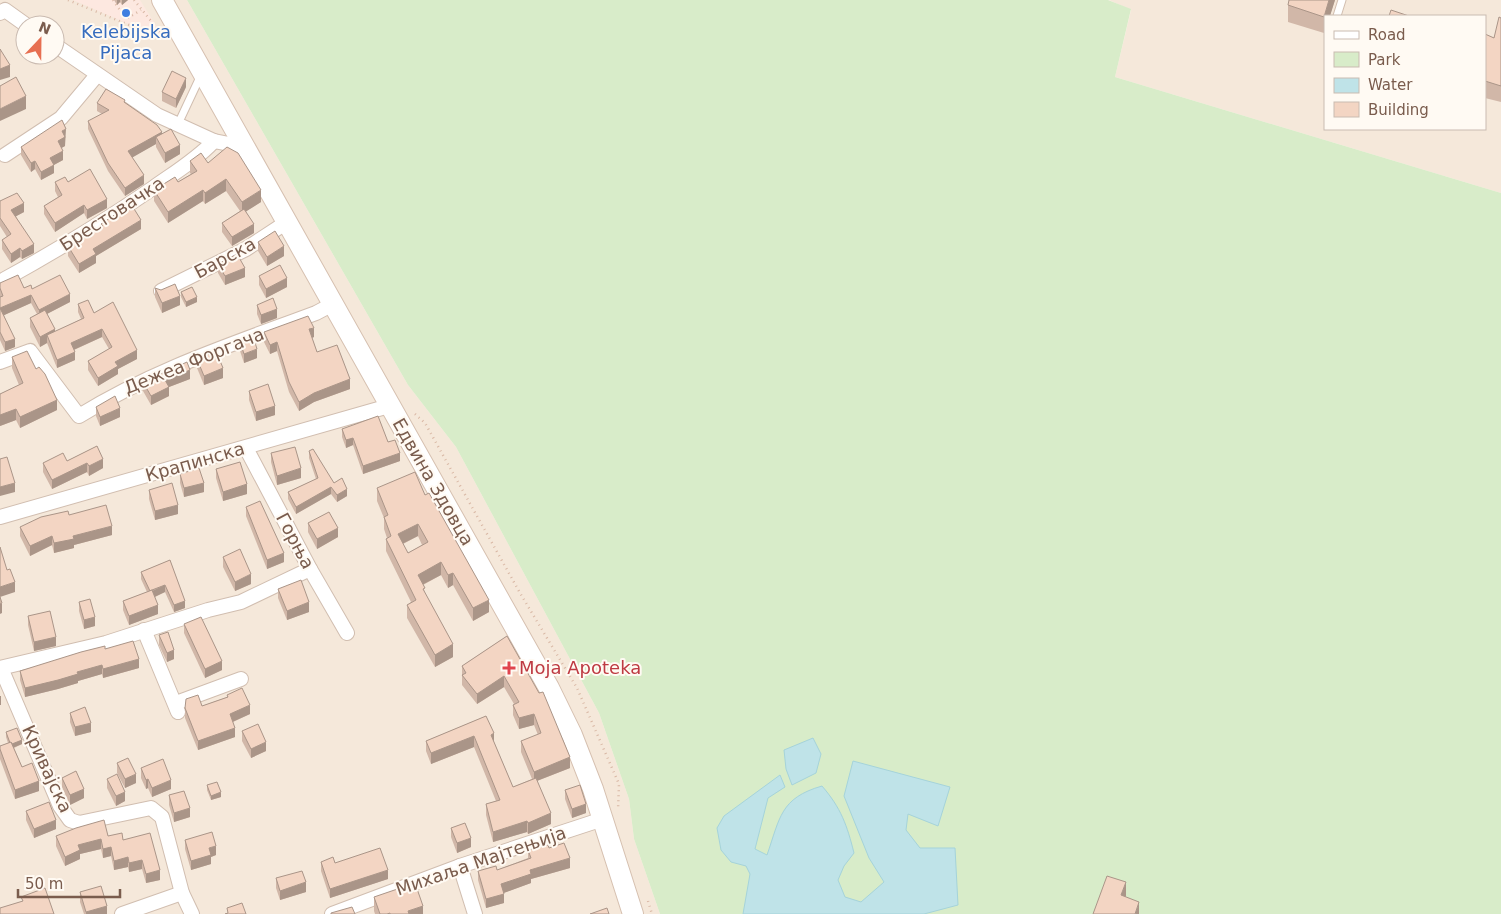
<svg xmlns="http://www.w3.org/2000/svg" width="1501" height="914" font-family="'DejaVu Sans',sans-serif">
	<rect width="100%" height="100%" fill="#fdf6ec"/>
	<g fill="#f5e8da" fill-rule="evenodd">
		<path d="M0 0H187L408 385 456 447 599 713 629 799 634 839 660 914H0ZM25 25H55V55H25Z"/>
		<path d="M1109 0H1501V193L1115 77 1131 10ZM1325 16H1485V129H1325Z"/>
	</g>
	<path fill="#fde8e0" d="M73 0H140L162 35 158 37Z"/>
	<path fill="#d8ecc9" d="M187 0H1108L1131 9 1115 77 1501 193V914H660L634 839 629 799 599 713 456 447 408 385Z"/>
	<g fill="#bfe3e8" stroke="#a5d3da">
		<path d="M813 738 821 754 816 773 792 785 786 769 784 750Z"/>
		<path d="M853 761 950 787 938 826 908 814 906 830 920 848H955L958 905 924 914H743L750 874 746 866 731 862 721 850 717 828 724 816 780 775 785 787 768 798 755 849 767 855C780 818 780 798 822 786 841 808 847 825 854 853L844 866 838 880 845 897 861 902 884 882 869 858 844 796Z"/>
	</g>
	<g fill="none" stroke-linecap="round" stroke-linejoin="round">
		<defs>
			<g id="service">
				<path d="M1337 16 1342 0"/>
				<path d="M178 124 201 75"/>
			</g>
			<g id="minor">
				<path d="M0 13 5 10 26 25"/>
				<path d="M55 45 157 115 214 141 244 147"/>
				<path d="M5 155 61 118 97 75"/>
				<path d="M5 279C56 251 105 221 153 188 174 173 196 160 214 141"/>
				<path d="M161 291 246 249 287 222"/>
				<path d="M0 362 30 351 79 416C155 369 233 344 316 313L333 304"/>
				<path d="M246 448 310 569 347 633"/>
				<path d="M0 517 389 406"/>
				<path d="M144 630 178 712"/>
				<path d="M0 668 106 643 208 610 241 602 310 569"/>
				<path d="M1 668 60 806 70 820 79 823 151 808 162 817 182 893 192 914"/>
				<path d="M176 703 241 679"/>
				<path d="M460 866 475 914"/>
				<path d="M122 914 182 893"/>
				<path d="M332 914 460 866 603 819"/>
			</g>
			<path id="secondary" d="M162 0 549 688 572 735 593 789 633 914"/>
		</defs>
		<use href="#service" stroke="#d1beb0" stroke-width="9"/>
		<use href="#minor" stroke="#d1beb0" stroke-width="16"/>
		<use href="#secondary" stroke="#d6c0b0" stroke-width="22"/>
		<g stroke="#d9b8a5" stroke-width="2.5" stroke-dasharray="1 4" stroke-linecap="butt">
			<path d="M68 0 134 27"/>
			<path d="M113 0 126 19 141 10"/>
			<path d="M134 0 160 32"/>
			<path d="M415 414 425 423 520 593 577 688 619 784 618 810"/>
			<path d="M648 901 652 914"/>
		</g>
		<use href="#service" stroke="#fff" stroke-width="7"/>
		<use href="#minor" stroke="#fff" stroke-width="14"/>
		<use href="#secondary" stroke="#fff" stroke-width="20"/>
	</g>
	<g fill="#d1b7a8" fill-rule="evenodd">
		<path d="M114 0H128L122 5 120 2 117 5Z"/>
		<path d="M1335 0 1324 33 1288 22V5Z"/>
		<path d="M1501 18V102L1485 98V34L1494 38Z"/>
		<path d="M186 87 176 108 162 101V92Z"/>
		<path d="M125 102 162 134 180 154 165 163 156 147V144L132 157 144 184 125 196 108 171 88 129V121L102 114 97 111V103Z"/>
		<path d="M65 137V146L61 148 63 160 54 165V173L41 180 35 169 31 172 21 155V147L66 137Z"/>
		<path d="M190 161 208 163 261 202 246 211 254 233 232 246 222 232V223L240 211 226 191 205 204 203 201 168 223 154 201V190L178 182 191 174 190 173Z"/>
		<path d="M55 182H68L107 208 87 219 84 213 55 232 44 214V206L58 197 55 191Z"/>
		<path d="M0 201 24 212 16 216 34 253 22 259 20 257 11 263 2 249V240L7 237 0 226Z"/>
		<path d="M101 224 141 229 96 256V263L79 273 68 256V246L101 227Z"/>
		<path d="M258 242 284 256 267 266 258 251Z"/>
		<path d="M218 264 245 277 225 285 218 273Z"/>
		<path d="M259 276 287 287 266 298 259 285Z"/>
		<path d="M0 283 32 289 70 302 47 314 55 332 81 319 78 312V304L94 313 137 359 118 369V374L98 386 88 370V361L109 349 102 337 74 350 75 360 57 368 47 343 40 347 30 327V318L37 314 31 303 4 315 15 347 5 351 0 340Z"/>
		<path d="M155 288 180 305 162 313 155 297Z"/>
		<path d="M181 292 197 302 186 307 181 297Z"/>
		<path d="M257 305 277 318 261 324 257 314Z"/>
		<path d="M264 332 314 337 312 338 317 352 350 389 314 402 299 411 289 392 277 351 270 354 264 342Z"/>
		<path d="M240 341 257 358 244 363 240 351Z"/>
		<path d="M12 357 36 369 57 410 20 428 16 420 0 426V394L19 385 12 368Z"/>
		<path d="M197 359 223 378 204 385 197 368Z"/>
		<path d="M190 379 169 387V396L151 405 143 391V382Z"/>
		<path d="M249 391 275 415 256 421 249 400Z"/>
		<path d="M96 407 120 417 100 426 96 416Z"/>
		<path d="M342 429 388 442 400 461 363 474 353 445 346 448 342 437Z"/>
		<path d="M97 446 103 468 89 476 87 472 52 489 43 472V463L67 461Z"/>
		<path d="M309 451 334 483 347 496 337 502 331 494 296 514 288 499V492L316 479 309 458Z"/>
		<path d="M271 453 301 478 277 485 271 462Z"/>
		<path d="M216 469 247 494 223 501 216 478Z"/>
		<path d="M180 474 204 492 184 497 180 483Z"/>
		<path d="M377 488 425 495 489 612 473 621 453 585 448 588 441 575 423 585 425 594 453 657 435 667 407 618V605L411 602 386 551V539L387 538 384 529V518L377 501ZM418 536 422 545 408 553 403 544Z"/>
		<path d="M149 490 178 514 155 520 149 499Z"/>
		<path d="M246 507 284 562 267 569 246 516Z"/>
		<path d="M69 515 112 535 74 545V548L54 553 52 545 30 556 20 536V527Z"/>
		<path d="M308 523 338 537 317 549 308 532Z"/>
		<path d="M223 557 251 584 235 591 223 567Z"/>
		<path d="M170 560 185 608 174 612 165 592 155 597 158 614 129 625 123 610V601L147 592 141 579V572Z"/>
		<path d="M278 589 309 612 287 620 278 598Z"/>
		<path d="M79 602 95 626 84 629 79 611Z"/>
		<path d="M28 616 56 646 34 651 28 625Z"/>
		<path d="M184 624 222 670 205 678 184 633Z"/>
		<path d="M159 635 174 659 167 662 159 645Z"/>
		<path d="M507 636 570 768 537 781 551 824 528 834 527 832 493 842 486 815V804L496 801 474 747 431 764 426 751V741L486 716 494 742 513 787 532 779 521 752V741L538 735 534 725 519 729 513 715V705L514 704 504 687 477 704 462 685V666Z"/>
		<path d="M105 649 139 668 103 678 102 674 78 681V683L58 689 25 697 20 680V671Z"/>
		<path d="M227 695 250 714 233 722 235 737 198 750 185 718V708L202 706 227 697Z"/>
		<path d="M70 713 91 732 75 736 70 722Z"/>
		<path d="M242 731 266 751 251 758 242 741Z"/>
		<path d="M6 732 22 744 14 748 22 767 39 791 15 799 0 759V746L8 743 6 737Z"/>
		<path d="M117 763 136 783 125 788 117 773Z"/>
		<path d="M141 768 171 789 152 797 148 788 146 789 141 778Z"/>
		<path d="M62 778 84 798 70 805 62 787Z"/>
		<path d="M107 779 125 801 116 806 107 788Z"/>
		<path d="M207 785 221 797 211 800 207 790Z"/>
		<path d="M565 790 586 813 572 818 565 799Z"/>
		<path d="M169 795 190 817 174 822 169 805Z"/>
		<path d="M26 811 56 829 34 838 26 820Z"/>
		<path d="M451 828 471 847 457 853 451 837Z"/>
		<path d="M56 836H108L123 840 160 880 146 883 142 869 129 872 128 867 114 870 111 856 103 858 101 849 80 854V859L65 866 56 846Z"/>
		<path d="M185 840 216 855 211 857V864L191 870 185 849Z"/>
		<path d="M549 848 570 868 531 879V883L503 893 504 903 486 908 478 880V871L497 870 528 858V850Z"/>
		<path d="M321 862 335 863 388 879 330 898 321 871Z"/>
		<path d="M276 878 306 892 280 900 276 888Z"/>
		<path d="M80 892 107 914H84L80 902Z"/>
		<path d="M374 897 423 914H375L374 911Z"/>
	</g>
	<g fill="#aa9588">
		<path d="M117 0H120V2L117 5Z"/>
		<path d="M122 0H128L122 5Z"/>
		<path d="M1329 0H1335L1330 16H1325L1324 33V17Z"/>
		<path d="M10 65V77L0 80V69Z"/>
		<path d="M186 78V87L176 108V99Z"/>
		<path d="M26 96V109L0 121V109Z"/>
		<path d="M66 129 65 146 58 150V141L62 131Z"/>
		<path d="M162 132V141L156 137V144L128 160V151Z"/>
		<path d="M180 145V154L165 163V153Z"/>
		<path d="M63 151V160L50 167V158Z"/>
		<path d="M35 161V169L31 172V163Z"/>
		<path d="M54 165V173L41 180V172Z"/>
		<path d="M144 175V184L125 196V188Z"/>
		<path d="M226 179V191L205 204V193Z"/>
		<path d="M203 190V201L168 223V212Z"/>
		<path d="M261 190V202L242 214V202Z"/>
		<path d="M107 199V208L87 219V210Z"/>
		<path d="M24 203V212L11 219V210Z"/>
		<path d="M84 205V213L55 232V223Z"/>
		<path d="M141 220V229L96 256V263L79 273V264L93 249Z"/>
		<path d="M254 224V233L232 246V237Z"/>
		<path d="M34 244V253L22 259V251Z"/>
		<path d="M284 246V256L267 266V257Z"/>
		<path d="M20 248V257L11 263V254Z"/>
		<path d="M245 268V277L225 285V276Z"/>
		<path d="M287 278V287L266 298V289Z"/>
		<path d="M70 294V302L39 318V310Z"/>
		<path d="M31 295V303L0 317V308Z"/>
		<path d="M180 296V305L162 313V303Z"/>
		<path d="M197 297V302L186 307V302Z"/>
		<path d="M277 309V318L261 324V315Z"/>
		<path d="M314 328V337L309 339V329Z"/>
		<path d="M55 329V339L47 335V343L40 347V337Z"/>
		<path d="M102 329V337L71 351V343Z"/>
		<path d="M15 339V347L5 351V342Z"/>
		<path d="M277 342V351L270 354V345Z"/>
		<path d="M257 349V358L244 363V354Z"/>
		<path d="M137 350V359L118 369V374L98 386V378L115 362Z"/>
		<path d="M75 352V360L57 368V360Z"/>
		<path d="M223 368V378L204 385V376Z"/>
		<path d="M190 370V379L169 387V396L151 405V396L165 380Z"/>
		<path d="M350 379V389L314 402 299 411V402L314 393Z"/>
		<path d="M57 400V410L20 428V417Z"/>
		<path d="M275 406V415L256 421V412Z"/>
		<path d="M120 408V417L100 426V417Z"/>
		<path d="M16 409V420L0 426V415Z"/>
		<path d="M353 438V445L346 448V440Z"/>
		<path d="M400 453V461L363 474V466Z"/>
		<path d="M103 459V468L89 476V466Z"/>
		<path d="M87 463V472L52 489V480Z"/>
		<path d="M301 468V478L277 485V476Z"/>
		<path d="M15 483V492L0 496V487Z"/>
		<path d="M204 483V492L184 497V488Z"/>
		<path d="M247 484V494L223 501V492Z"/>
		<path d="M331 487V494L296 514V507Z"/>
		<path d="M347 489V496L337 502V495Z"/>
		<path d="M178 505V514L155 520V511Z"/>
		<path d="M418 524V536L398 546V534Z"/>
		<path d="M112 526V535L74 545V548L54 553V543L73 536Z"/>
		<path d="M338 528V537L317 549V539Z"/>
		<path d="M52 536V545L30 556V546Z"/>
		<path d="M284 553V562L267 569V560Z"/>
		<path d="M441 562V575L418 587V575Z"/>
		<path d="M453 573V585L448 588V575Z"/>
		<path d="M251 574V584L235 591V582Z"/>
		<path d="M15 582V592L0 597V587Z"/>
		<path d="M165 585V592L150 599V592Z"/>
		<path d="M489 600V612L473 621V608Z"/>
		<path d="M185 601V608L174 612V605Z"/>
		<path d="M309 602V612L287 620V611Z"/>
		<path d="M2 603V613L0 614V604Z"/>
		<path d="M158 605V614L129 625V616Z"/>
		<path d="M95 617V626L84 629V620Z"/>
		<path d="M56 637V646L34 651V642Z"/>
		<path d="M453 644V657L435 667V655Z"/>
		<path d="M174 650V659L167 662V653Z"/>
		<path d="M139 659V668L103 678V669Z"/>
		<path d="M222 661V670L205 678V669Z"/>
		<path d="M102 665V674L78 681V683L58 689 25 697V688L77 672Z"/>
		<path d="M504 676V687L477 704V694Z"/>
		<rect x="0" y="696" width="1" height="9"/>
		<path d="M250 705V714L230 723V714Z"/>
		<path d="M534 714V725L519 729V718Z"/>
		<path d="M91 723V732L75 736V727Z"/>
		<path d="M235 728V737L198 750V741Z"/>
		<path d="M494 733V744L491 735Z"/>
		<path d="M474 736V747L431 764V753Z"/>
		<path d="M22 740V744L10 749V744Z"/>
		<path d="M266 742V751L251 758V749Z"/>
		<path d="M570 757V768L534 782V772Z"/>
		<path d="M136 774V783L125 788V779Z"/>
		<path d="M148 779V788L146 789V780Z"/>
		<path d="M171 780V789L152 797V788Z"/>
		<path d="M39 781V791L15 799V790Z"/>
		<path d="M84 789V798L70 805V795Z"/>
		<path d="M125 792V801L116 806V796Z"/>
		<path d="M221 792V797L211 800V796Z"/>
		<path d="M586 804V813L572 818V809Z"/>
		<path d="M190 808V817L174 822V813Z"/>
		<path d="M551 813V824L528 834V823Z"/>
		<path d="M56 820V829L34 838V829Z"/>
		<path d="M527 821V832L493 842V832Z"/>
		<path d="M471 838V847L457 853V843Z"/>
		<path d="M101 839V849L80 854V859L65 866V857L78 845Z"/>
		<path d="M216 846V855L211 857V864L191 870V861L209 848Z"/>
		<path d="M111 847V856L103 858V849Z"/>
		<path d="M128 857V867L114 870V861Z"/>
		<path d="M570 858V868L531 879V883L501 894V884L530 870Z"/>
		<path d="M142 860V869L129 872V863Z"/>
		<path d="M160 870V880L146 883V874Z"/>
		<path d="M388 870V879L330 898V889Z"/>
		<path d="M306 882V892L280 900V891Z"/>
		<path d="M1126 882V896L1121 909V895Z"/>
		<path d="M504 894V903L486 908V899Z"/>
		<path d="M1139 902V914H1135Z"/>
		<path d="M107 906V914H86V912Z"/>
		<path d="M423 906V914H408V911Z"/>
	</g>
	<g fill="#f3d5c3" stroke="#aa9588" fill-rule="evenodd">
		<path d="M1289 0H1329L1324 17 1288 5Z"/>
		<path d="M1391 10 1409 16H1389Z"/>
		<path d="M1499 17 1501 18V86L1485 81V34L1494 38Z"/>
		<path d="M0 49 10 65 0 69Z"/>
		<path d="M172 71 186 78 176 99 162 92Z"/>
		<path d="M16 77 26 96 0 109V86Z"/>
		<path d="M106 89 125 100 124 102 157 125 162 132 128 151 144 175 125 188 108 163 88 121 109 110 97 103Z"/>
		<path d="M62 120 66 129 62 131 65 137 58 141 63 151 50 158 54 165 41 172 35 161 31 163 21 147Z"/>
		<path d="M171 129 180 145 165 153 156 137Z"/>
		<path d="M227 147 238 153 261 190 242 202 226 179 205 193 203 190 168 212 154 190 175 177 178 182 197 171 190 161 201 153 208 163Z"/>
		<path d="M90 169 107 199 87 210 84 205 55 223 44 206 62 195 55 182 65 177 68 182Z"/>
		<path d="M17 193 24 203 11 210 34 244 22 251 20 248 11 254 2 240 11 234 0 218V201Z"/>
		<path d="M131 204 141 220 93 249 96 254 79 264 68 246 103 226 101 224Z"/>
		<path d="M244 209 254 224 232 237 222 223Z"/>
		<path d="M275 231 284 246 267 257 258 242Z"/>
		<path d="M237 254 245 268 225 276 218 264Z"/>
		<path d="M280 265 287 278 266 289 259 276Z"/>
		<path d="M18 275 24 288 31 285 32 289 60 275 70 294 39 310 31 295 0 308 15 339 5 342 0 332V297L3 296 0 288V283Z"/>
		<path d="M175 284 180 296 162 303 155 288 161 290Z"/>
		<path d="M192 287 197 297 186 302 181 292Z"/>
		<path d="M273 298 277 309 261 315 257 305Z"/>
		<path d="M88 300 94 313 113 302 137 350 115 362 118 366 98 378 88 361 112 347 102 329 71 343 75 352 57 360 47 335 84 318 78 304Z"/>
		<path d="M45 310 55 329 40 337 30 318Z"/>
		<path d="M308 316 314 328 309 329 317 352 337 345 350 379 314 393 299 402 289 382 277 342 270 345 264 332Z"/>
		<path d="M253 336 257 349 244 354 240 341Z"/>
		<path d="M27 351 36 369 39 367 45 374 57 400 20 417 16 409 0 415V394L23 383 12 357Z"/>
		<path d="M216 351 223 368 204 376 197 359Z"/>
		<path d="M187 362 190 370 165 380 169 387 151 396 143 382Z"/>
		<path d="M268 384 275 406 256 412 249 391Z"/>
		<path d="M115 396 120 408 100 417 96 407Z"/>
		<path d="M378 416 388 442 395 440 400 453 363 466 353 438 346 440 342 429Z"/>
		<path d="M97 446 103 459 89 466 87 463 52 480 43 463 63 453 67 461Z"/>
		<path d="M295 447 301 468 277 476 271 453Z"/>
		<path d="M313 449 334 483 342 478 347 489 337 495 331 487 296 507 288 492 318 478 309 451Z"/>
		<path d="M7 457 15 483 0 487V459Z"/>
		<path d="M240 462 247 484 223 492 216 469Z"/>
		<path d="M199 468 204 483 184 488 180 474Z"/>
		<path d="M415 472 425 495 429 493 489 600 473 608 453 573 448 575 441 562 418 575 425 588 423 589 453 644 435 655 407 605 416 600 386 539 391 536 384 517 388 515 377 488ZM418 524 428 542 408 553 398 534Z"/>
		<path d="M172 483 178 505 155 511 149 490Z"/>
		<path d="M260 501 284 553 267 560 246 507Z"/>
		<path d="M106 505 112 526 73 536 74 539 54 543 52 536 30 546 20 527 41 517 68 511 69 515Z"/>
		<path d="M329 512 338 528 317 539 308 523Z"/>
		<path d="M0 547 7 570 10 569 15 582 0 587Z"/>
		<path d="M240 549 251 574 235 582 223 557Z"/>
		<path d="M170 560 185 601 174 605 165 585 152 590 150 591 141 572Z"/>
		<path d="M301 580 309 602 287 611 278 589Z"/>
		<path d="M152 590 158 605 129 616 123 601Z"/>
		<path d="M0 597 2 603 0 604Z"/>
		<path d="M90 599 95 617 84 620 79 602Z"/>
		<path d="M50 611 56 637 34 642 28 616Z"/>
		<path d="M201 617 222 661 205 669 184 624Z"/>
		<path d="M168 632 174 650 167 653 159 635Z"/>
		<path d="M507 636 539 693 543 692 570 757 534 772 521 741 541 733 534 714 519 718 513 705 519 702 504 676 477 694 462 675 466 673 462 666Z"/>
		<path d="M133 641 139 659 103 669 102 665 77 672 78 674 58 680 25 688 20 671 81 652 105 646V649Z"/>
		<path d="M242 688 250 705 230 714 235 728 198 741 185 708 186 699 198 695 202 706 228 697 227 695Z"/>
		<path d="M85 707 91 723 75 727 70 713Z"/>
		<path d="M486 716 494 733 491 735 513 787 536 778 551 813 528 823 527 821 493 832 486 804 500 800 474 736 431 753 426 741Z"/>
		<path d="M258 724 266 742 251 749 242 731Z"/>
		<path d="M17 728 22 740 12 744 11 742 10 743 6 732Z"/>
		<path d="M11 742 22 767 32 763 39 781 15 790 0 749V746Z"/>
		<path d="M128 758 136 774 125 779 117 763Z"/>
		<path d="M163 759 171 780 152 788 148 779 146 780 141 768Z"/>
		<path d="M76 771 84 789 70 795 62 778Z"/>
		<path d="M117 774 125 792 116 796 107 779Z"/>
		<path d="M217 782 221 792 211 796 207 785Z"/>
		<path d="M580 785 586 804 572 809 565 790Z"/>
		<path d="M184 791 190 808 174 813 169 795Z"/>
		<path d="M49 802 56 820 34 829 26 811Z"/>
		<path d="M104 820 108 836 122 833 123 840 150 833 160 870 146 874 142 860 129 863 128 857 114 861 111 847 103 849 101 839 78 845 80 850 65 857 56 836 76 828Z"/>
		<path d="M465 823 471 838 457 843 451 828Z"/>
		<path d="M212 832 216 846 209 848 211 855 191 861 185 840Z"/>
		<path d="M564 843 570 858 530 870 531 874 501 884 504 894 486 899 478 871 496 866 497 870 531 858 528 850 548 845 549 848Z"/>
		<path d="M380 848 388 870 330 889 321 862 333 857 335 863Z"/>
		<path d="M302 871 306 882 280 891 276 878Z"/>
		<path d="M1107 876 1126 882 1121 895 1139 902 1135 914H1093Z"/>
		<path d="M415 883 423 906 408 911 409 914H390V913L387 914H380L374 897Z"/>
		<path d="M101 886 107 906 86 912 80 892Z"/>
		<path d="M45 888 54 914H0V908L23 901 21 897Z"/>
		<path d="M242 903 246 914H225L228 913 227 908Z"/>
		<path d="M352 907 355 914H331V913Z"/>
		<path d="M607 908 609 914H590Z"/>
	</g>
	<circle fill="#3f7fe0" stroke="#fffaf3" stroke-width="2" cx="126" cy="13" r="5"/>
	<path fill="#e0444e" stroke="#fffaf3" stroke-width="2" d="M506.5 660.5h5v5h5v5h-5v5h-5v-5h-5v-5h5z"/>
	<g text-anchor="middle" stroke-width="4" stroke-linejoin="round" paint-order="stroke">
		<g font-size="18" fill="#366cbe" stroke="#fffaf3">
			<text x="126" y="38">Kelebijska<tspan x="126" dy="21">Pijaca</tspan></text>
		</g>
		<g font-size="18" fill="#7a5c4d" stroke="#fffaf3">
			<text transform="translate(112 214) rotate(-33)" y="6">Брестовачка</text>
			<text transform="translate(225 258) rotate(-28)" y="6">Барска</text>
			<text transform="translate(194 361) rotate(-22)" y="6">Дежеа Форгача</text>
			<text transform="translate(195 462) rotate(-16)" y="6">Крапинска</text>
			<text transform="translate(433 482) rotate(60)" y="6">Едвина Здовца</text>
			<text transform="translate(295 541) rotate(62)" y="6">Горња</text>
			<text transform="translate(47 769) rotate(65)" y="6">Кривајска</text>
			<text transform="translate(481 861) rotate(-19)" y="6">Михаља Мајтењија</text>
		</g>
		<g font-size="18" fill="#be3a42" stroke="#fffaf3" text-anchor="start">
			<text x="519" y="674">Moja Apoteka</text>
		</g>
	</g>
	<rect x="1324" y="15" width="162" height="115" fill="#fffaf3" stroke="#cabbb1"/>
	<rect x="1334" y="31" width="25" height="8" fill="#ffffff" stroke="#cabbb1"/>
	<text x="1368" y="40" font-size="15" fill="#7a5c4d">Road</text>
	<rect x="1334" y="52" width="25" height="15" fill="#d8ecc9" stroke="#cabbb1"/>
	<text x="1368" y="65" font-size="15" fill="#7a5c4d">Park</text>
	<rect x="1334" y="78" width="25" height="15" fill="#bfe3e8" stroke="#cabbb1"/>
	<text x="1368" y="90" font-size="15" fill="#7a5c4d">Water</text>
	<rect x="1334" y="102" width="25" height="15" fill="#f3d5c3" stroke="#cabbb1"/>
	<text x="1368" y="115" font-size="15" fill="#7a5c4d">Building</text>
	<g transform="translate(40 40) rotate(22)"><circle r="24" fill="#fffaf3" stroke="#cabbb1"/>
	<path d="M0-4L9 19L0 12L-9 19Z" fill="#e76f51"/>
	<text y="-8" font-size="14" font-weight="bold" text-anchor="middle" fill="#7a5c4d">N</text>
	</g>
	<path d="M18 889v8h102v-8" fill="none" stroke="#7a5c4d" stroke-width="2.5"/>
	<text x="25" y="889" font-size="15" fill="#7a5c4d" stroke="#fffaf3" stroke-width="4" paint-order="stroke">50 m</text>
</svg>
